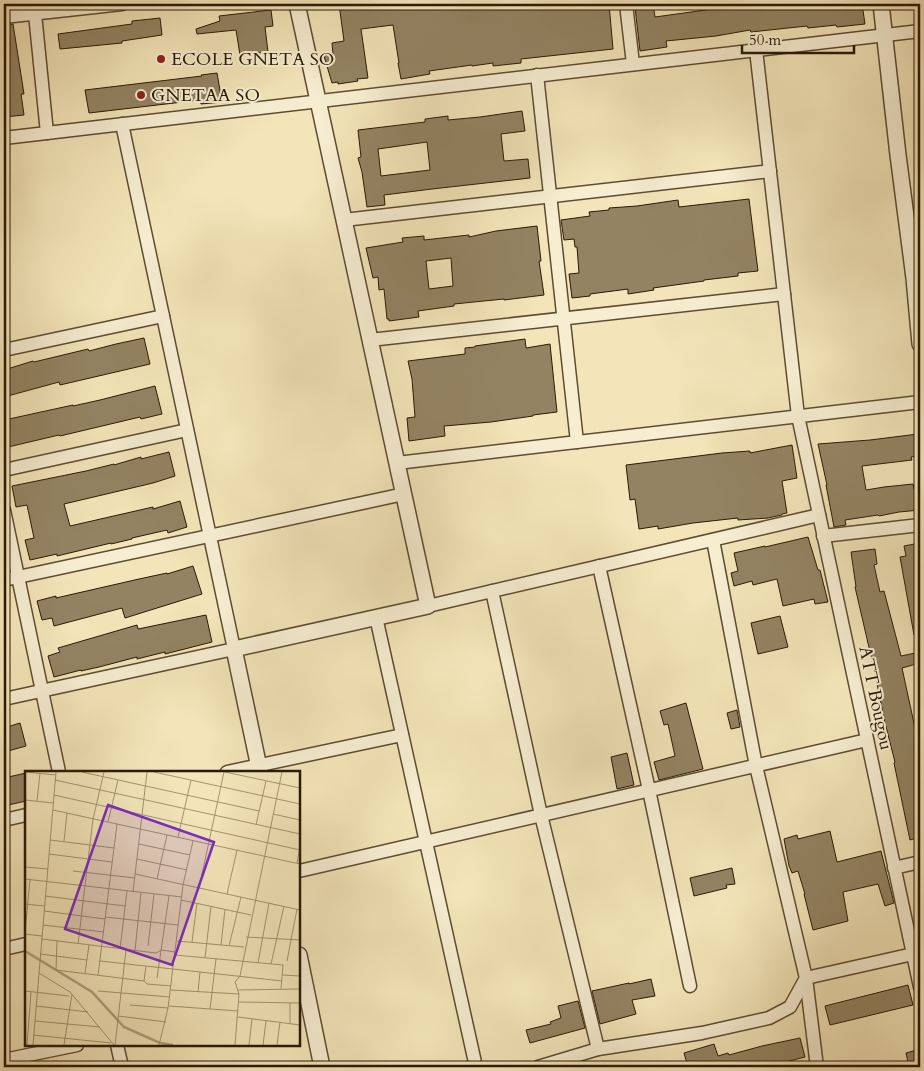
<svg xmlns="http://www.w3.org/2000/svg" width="924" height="1071" font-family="Cardo,serif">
	<rect width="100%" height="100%" fill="#f3e5b9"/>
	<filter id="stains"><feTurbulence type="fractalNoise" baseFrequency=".004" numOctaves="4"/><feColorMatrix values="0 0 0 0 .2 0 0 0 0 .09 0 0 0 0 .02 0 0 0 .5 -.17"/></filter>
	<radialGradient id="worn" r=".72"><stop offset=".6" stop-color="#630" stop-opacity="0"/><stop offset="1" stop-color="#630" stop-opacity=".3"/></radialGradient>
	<g fill="#938363" stroke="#2b1905" fill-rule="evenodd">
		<path d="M339 4H609L613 49 521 59V63L493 66V63L472 66V65L429 71 430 74 401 79 398 63H399L393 25 361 29 368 78 357 79 358 81 338 84V82L332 83 324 56 333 54 332 43 344 41Z"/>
		<path d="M653 4 655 17 742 5V6L759 4H862L865 24 837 27 836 25 808 28 807 26 751 32 750 30 716 36 666 41 667 47 640 51 635 7Z"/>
		<path d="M271 10 273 26 265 27 268 52 240 55 236 30 197 34 196 29 220 21 219 16Z"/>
		<path d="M160 18 162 35 122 41V43L60 49 58 34 132 24V21Z"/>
		<path d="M13 24 24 94H21L24 115 4 117V25Z"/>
		<path d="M217 73 222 102 201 104 200 100 89 113 85 90 202 76 201 75Z"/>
		<path d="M522 111 525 131 501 134 504 161 528 159 530 178 432 189 384 195 385 205 367 207 362 172 358 158 361 157 358 130 425 122V119L448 116V120L480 117ZM427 142 430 170 381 176 378 149Z"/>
		<path d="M749 199 758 271 738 273V276L704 280V281L653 288 654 290 628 294V289L590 294V296L572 298 569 274 579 273 577 247H575L574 239 564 240 561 220 590 216 589 212 609 210V208L637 206 678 200 679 207Z"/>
		<path d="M537 226 541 261H539L544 295 504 300V299L454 304V306L418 311 419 317 389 321V319H387L384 289 379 290 378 277 373 278 366 248 403 242 402 238 424 236V240L469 235V237L496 231ZM451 258 453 286 429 289 426 261Z"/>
		<path d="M144 338 150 364 60 385 59 382 4 397V370L33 361 34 362 88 349 89 351 116 344Z"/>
		<path d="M525 339 526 348 550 344 557 412 533 415V416L491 422 444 426 445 436 409 441 407 418 415 417 412 379 408 361 465 354V348L475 347V346Z"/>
		<path d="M155 386 162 414 141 419 140 417 60 436 59 435 4 448V426L10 425 9 419 73 405V406L100 400Z"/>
		<path d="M918 434 920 456 911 457 912 460 862 466 866 490 884 487 913 484 914 489H920V510L899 512 879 516 878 515 845 520 846 525 834 527 826 485H827L818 444 870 440Z"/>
		<path d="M792 445 797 478 782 481 787 513 782 514V515L768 518 738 520V518L693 523 658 529V526L639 529 635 499 630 500 626 465 722 453 750 451V453Z"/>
		<path d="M169 452 175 476 153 483 64 504 70 526 153 507V509L180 501 187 527 168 533 167 530 132 538V539L111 544V543L57 556V554L30 560 25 540 34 538 27 505 16 507 12 486 86 471 114 464V465L141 457V459Z"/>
		<path d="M808 537 818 570H820L828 602 815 604 814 599 783 606 777 579 753 585 752 581 734 586 731 573 738 571 734 553 765 546V547Z"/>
		<path d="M920 543V634L914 635 900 557 906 556 904 546Z"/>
		<path d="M875 549 877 564 874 565 880 592 884 591 901 656 920 652V663L902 668 915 728 920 726V837L910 840 894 763 895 762 885 723 874 669 855 587H856L851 552Z"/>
		<path d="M193 566 202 594 125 618 122 608 54 626 52 618 42 620 37 601 56 596V598L139 579 167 573V574Z"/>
		<path d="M206 615 212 642 165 654V652L137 659V657L99 667 81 671V670L54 677 48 656 60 652 58 648 137 625 138 629Z"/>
		<path d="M780 616 788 647 758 654 751 623Z"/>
		<path d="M686 703 703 769 659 780 654 762 675 756 668 724 664 725 660 711Z"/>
		<path d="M737 710 740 727 731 729 727 713Z"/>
		<path d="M20 723 26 746 8 751 4 737V728Z"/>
		<path d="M627 753 634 785 617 789 611 757Z"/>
		<path d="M26 773V801L4 806V778Z"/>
		<path d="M830 831 837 862 881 851 894 903 885 906 878 884 843 892 848 921 813 930 804 894H805L798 871 792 873 789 866 784 839 797 835 798 839Z"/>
		<path d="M732 868 735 884 726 885 727 888 694 896 690 878Z"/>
		<path d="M651 979 655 996 632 1000 636 1014 600 1024 592 991 629 983V984Z"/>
		<path d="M908 985 913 1005 830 1025 825 1006Z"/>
		<path d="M578 1001 585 1028 530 1043 526 1030 551 1024 550 1022 561 1018 558 1006Z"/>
		<path d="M800 1038 805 1057 778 1064 779 1067H688L684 1053 714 1044 718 1056 728 1053 729 1055 762 1046Z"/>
		<path d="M920 1049V1067H909L906 1053Z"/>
	</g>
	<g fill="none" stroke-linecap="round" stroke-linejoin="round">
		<defs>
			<g id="minor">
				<path d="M34 4 47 133"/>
				<path d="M626 4 633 64"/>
				<path d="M4 17 122 4"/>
				<path d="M756 50 798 416 920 987"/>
				<path d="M537 75 577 442"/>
				<path d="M4 138 920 31"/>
				<path d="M344 220 770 171"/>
				<path d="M370 340 784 294"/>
				<path d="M4 350 163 316"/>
				<path d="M397 463 920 402"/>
				<path d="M4 470 187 430"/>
				<path d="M4 510 59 772"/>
				<path d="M823 536 920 525"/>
				<path d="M713 540 756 766 806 978 817 1067"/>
				<path d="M599 566 649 790 690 986"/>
				<path d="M4 580 404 494"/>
				<path d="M492 591 541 815 598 1049"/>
				<path d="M428 606 819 515"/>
				<path d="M376 617 476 1067"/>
				<path d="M4 699 234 649 122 124"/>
				<path d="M227 772 402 735"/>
				<path d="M4 820 26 815"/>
				<path d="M894 868 920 862"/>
				<path d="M299 871 867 740"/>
				<path d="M4 949 26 944"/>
				<path d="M117 1045 122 1067"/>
				<path d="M4 1060 77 1045"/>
				<path d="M538 1067 598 1049 702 1033 769 1018 790 1007 806 978 913 954"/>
			</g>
			<g id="tertiary">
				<path d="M881 4 898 155 914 278 920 344"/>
				<path d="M260 772 234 649 428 606 297 4"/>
				<path d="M299 955 322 1067"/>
			</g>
		</defs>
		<use href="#minor" stroke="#5d4c32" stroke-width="15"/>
		<use href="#tertiary" stroke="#5d4c32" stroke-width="18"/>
		<use href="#minor" stroke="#f7eed2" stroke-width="12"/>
		<use href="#tertiary" stroke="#f7eed2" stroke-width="15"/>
	</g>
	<g fill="#8f2418" stroke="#f7eed2" stroke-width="2">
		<circle cx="161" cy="59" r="5"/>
		<circle cx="141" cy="95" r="5"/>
	</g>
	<g text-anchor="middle" stroke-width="4" stroke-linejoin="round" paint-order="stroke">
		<g font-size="18" fill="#2b1905" stroke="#f7eed2" text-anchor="start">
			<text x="171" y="65">ECOLE GNETA SO</text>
			<text x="151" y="101">GNETAA SO</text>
		</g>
		<g font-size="18" fill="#2b1905" stroke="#f7eed2">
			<text transform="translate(876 698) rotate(78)" y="6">ATT Bougou</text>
		</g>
	</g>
	<g transform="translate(25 771)">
		<rect width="275" height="275" fill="#f3e5b9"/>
		<path fill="none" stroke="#afa07c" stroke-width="2.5" d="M0 180 67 221 99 256 135 272 148 274"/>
		<path fill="none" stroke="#a39371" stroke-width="1" d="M0 1 31 4M57 1 234 40M129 1 275 33M200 1 275 17M30 9 275 63M29 24 275 79M0 29 28 32M12 30 15 2M28 39 275 93M248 43 275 49M83 51 93 9M231 54 241 10M153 66 166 9M25 69 89 77M39 70 42 42M114 73 165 84M24 83 87 91M112 88 162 99M272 92 275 76M0 96 23 98M48 100 110 107M110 103 275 139M0 108 157 126M132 108 142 64M174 117 199 1M108 121 122 1M202 123 212 79M20 125 100 135M156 129 226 144M0 133 19 135M19 140 80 148M80 146 153 154M18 154 79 161M0 161 5 109M0 163 17 165M221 166 275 169M17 168 131 182 137 179 150 181M32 170 31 199 119 210M152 170 219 176M167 171 172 132M53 173 68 48 79 1M196 174 200 138M123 175 129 123M204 175 216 126M95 178 102 120M110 179 116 122M15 183 62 189M150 184 258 194 256 218M180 187 186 135M75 190 257 210M262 190 272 138M233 192 244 132M246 193 259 135M121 195 119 210 122 213 146 215M14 202 45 221 89 274M60 202 64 174M73 204 92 53M257 204 275 205M132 207 144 125M146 219 214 223M212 219 275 218M0 220 44 225M73 220 145 226M173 221 175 201M214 231 275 232M265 232V252M105 234 143 237M11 235 63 241M144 235 213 240M185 238 191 188M93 245 141 251M213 246 275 254M10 250 75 256M8 264 86 272M2 274 6 221M8 274 31 1M39 274 47 223M90 274 101 179M134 274 143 237 158 114 168 70M210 274 214 223 210 211 215 205 257 1M224 274 227 248M238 274 241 250M252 274 255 251"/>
		<path fill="#7b2cbf" fill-opacity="0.15" stroke="#7b2cbf" stroke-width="2.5" d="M83 34 189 71 147 194 40 158Z"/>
		<rect width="275" height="275" fill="none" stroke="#2b1905" stroke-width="2.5"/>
	</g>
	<rect width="924" height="1071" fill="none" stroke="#f3e5b9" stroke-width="20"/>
	<rect x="5" y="5" width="914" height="1061" fill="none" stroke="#2b1905" stroke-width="2.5"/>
	<rect x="10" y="10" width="904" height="1051" fill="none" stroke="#2b1905"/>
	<path d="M742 45v8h112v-8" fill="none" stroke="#2b1905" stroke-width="2.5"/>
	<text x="749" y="45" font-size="15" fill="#2b1905" stroke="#f7eed2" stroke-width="4" paint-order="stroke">50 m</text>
	<rect width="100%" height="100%" filter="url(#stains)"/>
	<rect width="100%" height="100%" fill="url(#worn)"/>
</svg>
